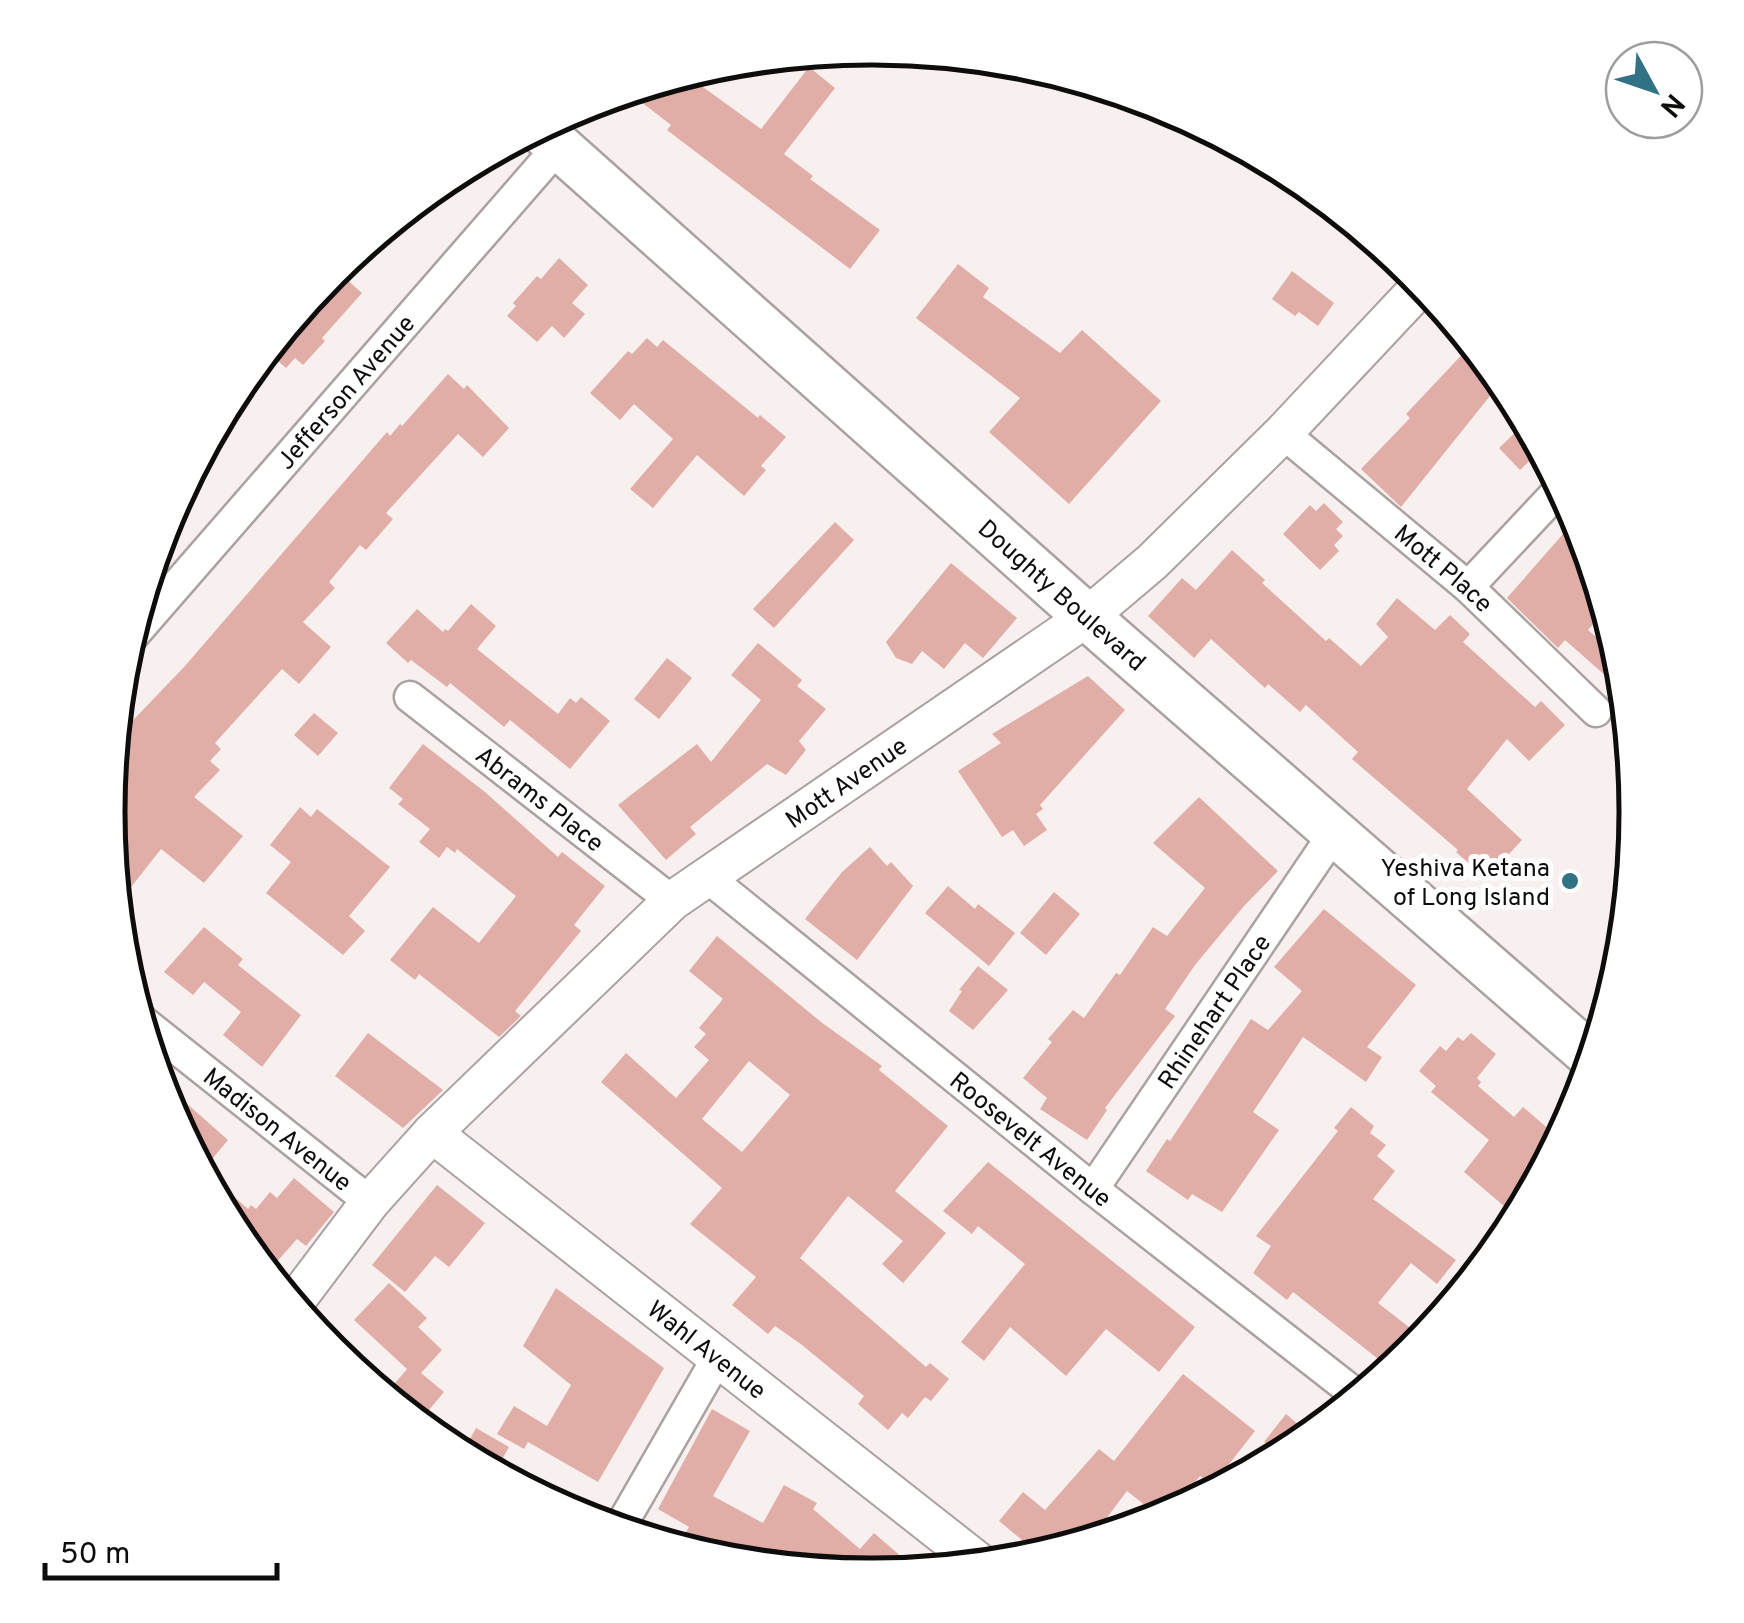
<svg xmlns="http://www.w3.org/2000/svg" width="1744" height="1623" font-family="Overpass,sans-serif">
	<rect width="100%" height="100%" fill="#f8f0ef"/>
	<g fill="#e0aea7" fill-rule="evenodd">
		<path d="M809 67 835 88 784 154 813 176 810 179 880 230 850 269 667 130 671 125 627 91 685 74 761 129Z"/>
		<path d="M559 258 588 285 572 303 585 314 564 338 552 326 537 342 507 316 516 306 513 303 537 276 541 279Z"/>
		<path d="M958 264 989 288 983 297 1060 353 1082 330 1161 401 1069 504 989 432 1020 398 916 318Z"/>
		<path d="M335 269 362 293 322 338 325 341 303 365 295 358 286 368 267 351Z"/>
		<path d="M1292 271 1334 303 1318 326 1299 312 1295 316 1272 299Z"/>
		<path d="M647 338 657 347 663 340 758 418 760 415 786 437 761 466 766 470 744 496 697 455 653 508 630 489 673 439 634 404 620 420 590 393 628 351 632 354Z"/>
		<path d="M1472 344 1502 381 1401 507 1361 469 1410 418 1406 414Z"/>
		<path d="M448 374 464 389 467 385 509 428 483 457 458 434 386 513 393 519 366 550 360 545 329 582 335 588 303 622 331 647 299 684 282 669 215 743 221 749 210 761 220 770 194 797 243 836 204 883 161 849 117 905 108 811 115 739 184 667 387 432 390 436 400 424 402 426Z"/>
		<path d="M1521 427 1541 450 1520 470 1499 448Z"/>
		<path d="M1324 503 1343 522 1336 529 1343 536 1334 545 1339 551 1320 570 1283 534 1310 505 1316 511Z"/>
		<path d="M1577 518 1605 610 1588 630 1619 657 1624 692 1565 640 1558 648 1507 598Z"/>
		<path d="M835 522 854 540 774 628 753 609Z"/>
		<path d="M1232 550 1265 580 1262 583 1326 641 1329 638 1361 666 1388 637 1376 624 1397 598 1435 630 1450 615 1470 634 1463 642 1535 707 1541 701 1565 725 1529 761 1507 739 1467 789 1522 840 1486 879 1456 852 1458 850 1352 759 1358 752 1306 705 1300 712 1268 684 1265 688 1211 639 1194 658 1148 616 1182 578 1196 590Z"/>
		<path d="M951 563 1017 618 983 658 965 643 944 669 922 651 912 664 896 658 886 642Z"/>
		<path d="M471 604 496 626 477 649 558 714 570 698 576 703 581 697 610 721 570 769 510 720 504 727 450 683 447 687 411 660 408 663 386 643 417 609 443 632 445 629 448 631Z"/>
		<path d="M758 643 802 680 797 686 826 709 799 741 806 750 786 775 767 764 690 827 696 834 666 860 618 805 697 744 711 762 761 700 731 675Z"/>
		<path d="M667 658 692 678 659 719 634 699Z"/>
		<path d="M1088 676 1125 710 1040 805 1043 809 1036 814 1047 830 1024 846 1013 830 1002 837 958 771 1001 743 992 734Z"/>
		<path d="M314 713 338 733 318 756 294 735Z"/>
		<path d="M423 744 485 792 558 857 562 852 605 886 574 925 581 931 515 1011 521 1016 499 1037 419 974 415 980 390 960 433 907 479 943 516 896 457 849 455 853 447 847 439 858 419 842 430 829 398 804 403 799 389 788Z"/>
		<path d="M1199 797 1278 871 1244 906 1195 965 1165 1009 1175 1016 1105 1108 1107 1110 1087 1140 1040 1109 1047 1098 1023 1078 1052 1042 1048 1039 1073 1010 1084 1018 1116 973 1120 975 1153 927 1167 936 1205 888 1153 843Z"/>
		<path d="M300 807 311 817 317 809 390 867 349 916 365 931 343 955 266 893 291 862 270 845Z"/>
		<path d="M870 847 887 866 891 862 913 886 857 960 805 919 842 872Z"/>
		<path d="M948 886 975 909 978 904 1015 933 989 966 925 913Z"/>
		<path d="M1054 892 1080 914 1046 955 1020 933Z"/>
		<path d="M1324 909 1416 985 1367 1047 1382 1057 1366 1082 1303 1037 1253 1112 1279 1130 1222 1212 1192 1194 1188 1200 1146 1171 1167 1139 1170 1141 1251 1019 1268 1030 1302 991 1274 967Z"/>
		<path d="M204 927 243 959 238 965 301 1015 262 1067 223 1035 241 1012 204 982 193 995 164 972Z"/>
		<path d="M717 936 821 1022 882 1066 879 1070 948 1126 895 1191 946 1233 903 1283 882 1264 903 1241 848 1196 800 1258 926 1367 930 1363 949 1379 931 1401 925 1397 908 1418 902 1413 888 1430 858 1404 864 1396 802 1345 775 1326 768 1334 732 1305 756 1277 690 1224 722 1188 601 1082 626 1053 676 1098 709 1060 694 1047 706 1034 699 1028 723 999 689 971ZM749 1061 790 1095 742 1152 702 1119Z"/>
		<path d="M978 966 1008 990 973 1030 949 1011 962 991 959 990Z"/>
		<path d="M368 1033 443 1090 403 1128 335 1076Z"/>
		<path d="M1471 1033 1496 1054 1477 1078 1481 1082 1478 1086 1514 1117 1523 1107 1559 1138 1537 1181 1511 1212 1464 1172 1489 1140 1431 1092 1436 1086 1419 1071 1440 1046 1446 1051 1458 1037 1463 1041Z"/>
		<path d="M159 1079 228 1140 202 1171 166 1103Z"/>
		<path d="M1351 1107 1374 1126 1370 1133 1386 1145 1377 1156 1395 1171 1373 1199 1456 1260 1437 1284 1411 1263 1378 1303 1423 1338 1391 1369 1293 1292 1287 1300 1253 1273 1271 1246 1256 1236 1338 1131 1334 1128Z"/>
		<path d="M988 1162 1195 1327 1159 1372 1106 1329 1066 1376 1010 1327 984 1361 961 1342 1025 1264 978 1226 972 1234 943 1211Z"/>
		<path d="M206 1172 248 1209 251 1205 256 1209 270 1192 277 1198 294 1178 334 1212 306 1246 297 1239 273 1266 236 1235 203 1174Z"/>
		<path d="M437 1185 485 1223 449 1267 435 1256 405 1292 372 1265Z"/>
		<path d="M389 1283 427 1318 418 1327 442 1350 421 1373 444 1392 424 1416 390 1389 407 1369 354 1320Z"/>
		<path d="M556 1288 664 1368 598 1482 528 1442 524 1449 497 1434 514 1406 547 1426 571 1385 523 1346Z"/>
		<path d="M1183 1374 1255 1431 1212 1486 1200 1476 1168 1516 1161 1518 1127 1491 1090 1540 1040 1555 999 1521 1023 1492 1045 1510 1099 1449 1114 1461Z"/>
		<path d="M712 1409 750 1431 713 1496 763 1523 784 1485 817 1503 813 1509 860 1549 874 1533 918 1571 871 1576 804 1569 722 1561 678 1547 689 1527 658 1509Z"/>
		<path d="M1286 1414 1311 1435 1281 1455 1264 1442Z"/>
		<path d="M476 1428 509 1447 495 1472 462 1453Z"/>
	</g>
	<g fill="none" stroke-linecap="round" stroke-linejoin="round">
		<defs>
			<g id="minor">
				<path id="s1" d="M1283 433 1468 587 1596 711"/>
				<path d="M1468 587 1561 488"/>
				<path id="s2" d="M130 639 559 146"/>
				<path id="s3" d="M410 697 672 901"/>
				<path id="s4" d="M706 876 1093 1189 1358 1396"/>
				<path id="s5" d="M141 1020 370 1202"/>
				<path id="s6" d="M1093 1189 1335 832"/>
				<path d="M619 1529 718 1357"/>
			</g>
			<g id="tertiary">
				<path id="s7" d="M432 1133 982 1565"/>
				<path id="s8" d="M293 1304 370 1202 432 1133 672 901 1087 617 1152 562 1283 433 1423 284"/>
			</g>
			<g id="secondary">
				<path id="s9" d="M538 128 1087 617 1592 1057"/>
			</g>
		</defs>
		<use href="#minor" stroke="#a9a2a1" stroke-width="35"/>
		<use href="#tertiary" stroke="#a9a2a1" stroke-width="42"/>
		<use href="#secondary" stroke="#a9a2a1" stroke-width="50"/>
		<use href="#minor" stroke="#fff" stroke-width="30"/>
		<use href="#tertiary" stroke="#fff" stroke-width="38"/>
		<use href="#secondary" stroke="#fff" stroke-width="45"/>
	</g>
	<circle fill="#317285" stroke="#fff" stroke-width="4" cx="1570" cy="881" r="10"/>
	<g text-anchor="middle" stroke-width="10" stroke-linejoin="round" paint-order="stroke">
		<g font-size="25" fill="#0f0c0c" stroke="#fff">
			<text dy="9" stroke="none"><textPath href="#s2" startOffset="328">Jefferson Avenue</textPath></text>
			<text dy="9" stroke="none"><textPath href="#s1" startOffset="210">Mott Place</textPath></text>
			<text dy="9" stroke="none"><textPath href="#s9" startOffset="702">Doughty Boulevard</textPath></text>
			<text dy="9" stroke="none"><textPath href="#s8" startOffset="765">Mott Avenue</textPath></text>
			<text dy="9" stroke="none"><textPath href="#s3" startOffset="165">Abrams Place</textPath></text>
			<text dy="9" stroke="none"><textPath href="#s6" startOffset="215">Rhinehart Place</textPath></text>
			<text dy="9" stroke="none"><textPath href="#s5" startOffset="175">Madison Avenue</textPath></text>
			<text dy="9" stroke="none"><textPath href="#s4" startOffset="418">Roosevelt Avenue</textPath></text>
			<text dy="9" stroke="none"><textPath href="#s7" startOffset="350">Wahl Avenue</textPath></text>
		</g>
		<g font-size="25" fill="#0f0c0c" stroke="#fff" text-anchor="end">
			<text x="1550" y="876">Yeshiva Ketana<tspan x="1550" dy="29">of Long Island</tspan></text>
		</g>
	</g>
	<path d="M0 0H1744V1623H0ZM871 65H873A746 746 0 0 1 1619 811V812A746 746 0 0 1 873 1558H871A746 746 0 0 1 125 812V811A746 746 0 0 1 871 65Z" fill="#fff" fill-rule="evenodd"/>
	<path fill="none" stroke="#0f0c0c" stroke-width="5" d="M871 65H873A746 746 0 0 1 1619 811V812A746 746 0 0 1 873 1558H871A746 746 0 0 1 125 812V811A746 746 0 0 1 871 65Z"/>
	<g transform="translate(1654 90) rotate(130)"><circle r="48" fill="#ffffff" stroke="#9f9e9e" stroke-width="2.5"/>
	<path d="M0-8L18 38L0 25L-18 38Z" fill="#317285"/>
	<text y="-15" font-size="28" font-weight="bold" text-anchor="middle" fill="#0f0c0c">N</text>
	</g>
	<path d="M45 1563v15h232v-15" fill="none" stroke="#0f0c0c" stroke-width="5"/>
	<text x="60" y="1563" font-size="30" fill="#0f0c0c" stroke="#ffffff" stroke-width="8" paint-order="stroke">50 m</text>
</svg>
